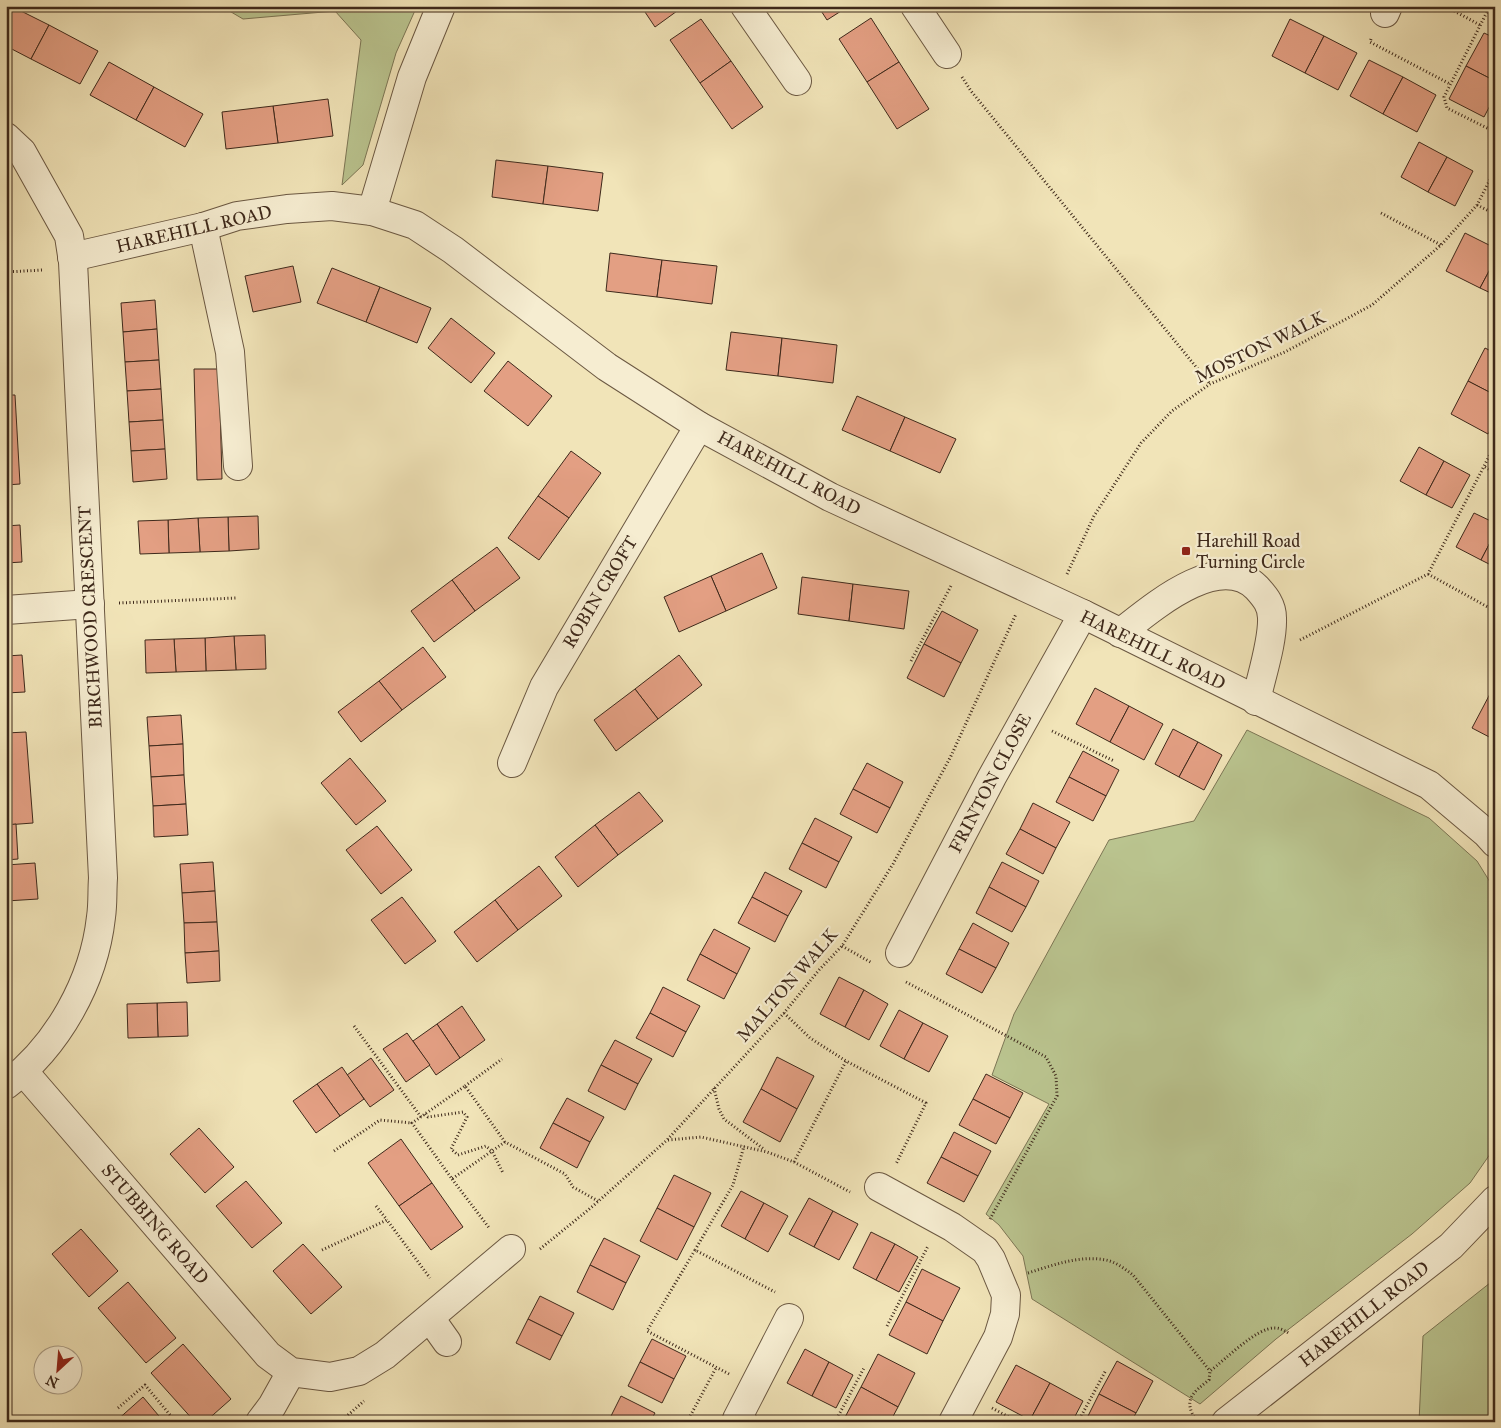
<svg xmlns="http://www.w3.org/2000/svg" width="1501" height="1428" font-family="'IM FELL Great Primer',serif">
	<rect width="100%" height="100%" fill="#f1e4b8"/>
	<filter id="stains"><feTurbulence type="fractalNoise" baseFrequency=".004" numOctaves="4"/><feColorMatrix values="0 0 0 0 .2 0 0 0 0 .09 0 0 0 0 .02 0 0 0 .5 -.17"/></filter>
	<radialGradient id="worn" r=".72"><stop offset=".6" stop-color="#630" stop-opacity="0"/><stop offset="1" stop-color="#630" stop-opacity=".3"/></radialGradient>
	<g fill="#bac48f" stroke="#7c7655">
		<path d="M221 6H417L396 53 363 165 342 185 361 40 335 11 243 19Z"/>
		<path d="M1247 730 1429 818 1477 861 1495 890V1147L1470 1183 1412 1234 1276 1339 1200 1404 1032 1299 1023 1256 999 1225 986 1214 1049 1104 992 1075 1014 1014 1109 840 1194 821Z"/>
		<path d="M1495 1279V1422H1419L1423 1336Z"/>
	</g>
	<g fill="#e39f83" stroke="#3e291b">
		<path d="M6 6H11L49 25 31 59 6 46Z"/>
		<path d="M641 6H684L655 27Z"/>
		<path d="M818 6H849L827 20Z"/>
		<path d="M871 18 899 62 867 82 839 39Z"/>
		<path d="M701 19 731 61 700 83 670 40Z"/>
		<path d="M1290 19 1324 36 1305 73 1272 56Z"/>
		<path d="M49 25 98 51 80 84 31 59Z"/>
		<path d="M1484 33 1495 38V81L1466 66Z"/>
		<path d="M1324 36 1357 53 1338 90 1305 73Z"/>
		<path d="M1369 60 1403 77 1383 114 1350 96Z"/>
		<path d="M731 61 763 107 732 129 700 83Z"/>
		<path d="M109 62 154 87 136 120 90 95Z"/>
		<path d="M899 62 929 109 897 129 867 82Z"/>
		<path d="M1466 66 1495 81V96L1484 117 1449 99Z"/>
		<path d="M1403 77 1436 95 1417 132 1383 114Z"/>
		<path d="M154 87 203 114 185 147 136 120Z"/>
		<path d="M328 99 333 136 278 143 273 106Z"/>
		<path d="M273 106 278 143 226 149 222 112Z"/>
		<path d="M1419 142 1447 157 1428 192 1401 177Z"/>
		<path d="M1447 157 1473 171 1455 206 1428 192Z"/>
		<path d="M496 160 548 166 543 204 492 197Z"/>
		<path d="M548 166 603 173 598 211 543 204Z"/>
		<path d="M1465 233 1495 248V260L1480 288 1446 271Z"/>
		<path d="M610 253 662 260 657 297 606 291Z"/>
		<path d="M662 260 717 266 712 304 657 297Z"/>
		<path d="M1495 260V295L1480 288Z"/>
		<path d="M293 266 301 302 253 312 245 276Z"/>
		<path d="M332 268 380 287 366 322 317 303Z"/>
		<path d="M380 287 431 308 417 343 366 322Z"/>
		<path d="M155 300 157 329 123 332 121 303Z"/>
		<path d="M10 317 11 353H6V318Z"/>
		<path d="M451 318 495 353 471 383 428 348Z"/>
		<path d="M157 329 159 360 125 362 123 332Z"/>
		<path d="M731 332 782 338 778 376 726 370Z"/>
		<path d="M782 338 837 345 833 383 778 376Z"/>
		<path d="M1485 348 1495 353V395L1468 381Z"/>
		<path d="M159 360 161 389 127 391 125 362Z"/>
		<path d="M508 361 552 396 528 426 484 391Z"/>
		<path d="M194 369H219L222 479 197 480Z"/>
		<path d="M1468 381 1495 395V421L1488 434 1451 414Z"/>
		<path d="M161 389 163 420 129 422 127 391Z"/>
		<path d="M6 395H15L20 484 6 485Z"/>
		<path d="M857 396 905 417 890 451 842 430Z"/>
		<path d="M905 417 956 439 940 473 890 451Z"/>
		<path d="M163 420 165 449 131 451 129 422Z"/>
		<path d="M1419 447 1444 461 1426 495 1400 481Z"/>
		<path d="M165 449 167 479 133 482 131 451Z"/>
		<path d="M571 451 601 473 569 518 538 496Z"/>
		<path d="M1444 461 1470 475 1452 508 1426 495Z"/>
		<path d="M538 496 569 518 539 560 508 538Z"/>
		<path d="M1474 513 1495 523V533L1481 560 1456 547Z"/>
		<path d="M258 516 259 549 229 551 228 517Z"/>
		<path d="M228 517 229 551 200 552 198 518Z"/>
		<path d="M198 518 200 552 169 553 168 520Z"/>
		<path d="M168 520 169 553 140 554 138 521Z"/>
		<path d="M20 525 22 562 6 563V526Z"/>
		<path d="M1495 533V567L1481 560Z"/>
		<path d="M497 547 520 578 475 611 452 580Z"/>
		<path d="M762 553 777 588 726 611 711 576Z"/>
		<path d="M711 576 726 611 679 632 664 597Z"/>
		<path d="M802 577 853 584 849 621 798 614Z"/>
		<path d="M452 580 475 611 434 642 411 611Z"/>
		<path d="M853 584 909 591 904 629 849 621Z"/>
		<path d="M942 611 978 630 961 663 924 644Z"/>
		<path d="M265 635 266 669 236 670 234 636Z"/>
		<path d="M234 636 236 670 206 671 205 638Z"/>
		<path d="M205 638 206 671 176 672 174 639Z"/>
		<path d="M174 639 176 672 146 673 145 640Z"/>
		<path d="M924 644 961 663 944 697 907 678Z"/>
		<path d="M423 647 446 677 402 710 379 681Z"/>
		<path d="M22 655 25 692 6 693V656Z"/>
		<path d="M679 655 702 685 658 719 635 689Z"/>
		<path d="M379 681 402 710 361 742 338 712Z"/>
		<path d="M1095 688 1129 706 1110 742 1076 724Z"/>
		<path d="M635 689 658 719 616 751 594 720Z"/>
		<path d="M1491 692 1495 693V740L1472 728Z"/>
		<path d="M6 699 10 733H6Z"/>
		<path d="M1129 706 1163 724 1144 760 1110 742Z"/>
		<path d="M181 715 183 744 149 746 147 717Z"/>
		<path d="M1173 729 1198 742 1179 777 1155 764Z"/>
		<path d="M26 732 33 823 6 825V733Z"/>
		<path d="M1198 742 1222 755 1204 790 1179 777Z"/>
		<path d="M183 744 184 775 151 777 149 746Z"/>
		<path d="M1083 751 1119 770 1106 796 1069 777Z"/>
		<path d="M350 758 386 801 356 825 321 783Z"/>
		<path d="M867 763 903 782 890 808 853 789Z"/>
		<path d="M184 775 186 804 153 806 151 777Z"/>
		<path d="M1069 777 1106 796 1093 821 1056 802Z"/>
		<path d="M853 789 890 808 877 833 840 814Z"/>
		<path d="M639 792 663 821 618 855 595 825Z"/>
		<path d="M1033 803 1070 822 1056 848 1020 829Z"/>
		<path d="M186 804 188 835 154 837 153 806Z"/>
		<path d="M815 818 852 837 839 862 802 843Z"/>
		<path d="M16 824 18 859 6 860V825Z"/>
		<path d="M595 825 618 855 578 887 555 857Z"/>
		<path d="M377 826 412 870 381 894 346 850Z"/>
		<path d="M1020 829 1056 848 1043 874 1006 854Z"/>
		<path d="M802 843 839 862 826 888 789 869Z"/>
		<path d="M213 862 215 891 182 893 180 864Z"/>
		<path d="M1002 862 1039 881 1026 907 989 887Z"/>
		<path d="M35 863 38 899 6 901V865Z"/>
		<path d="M539 866 562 896 518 930 495 900Z"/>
		<path d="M765 872 802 891 788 916 752 897Z"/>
		<path d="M989 887 1026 907 1012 932 976 913Z"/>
		<path d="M215 891 217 922 184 923 182 893Z"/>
		<path d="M402 897 436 941 405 964 371 920Z"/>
		<path d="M752 897 788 916 775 942 738 923Z"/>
		<path d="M495 900 518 930 477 962 454 932Z"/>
		<path d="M217 922 219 951 185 953 184 923Z"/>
		<path d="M973 923 1009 943 996 968 959 949Z"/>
		<path d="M714 929 750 948 737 974 700 954Z"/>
		<path d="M959 949 996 968 982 993 946 974Z"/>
		<path d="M219 951 220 981 187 983 185 953Z"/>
		<path d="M700 954 737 974 724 999 687 980Z"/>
		<path d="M839 977 864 990 845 1027 820 1014Z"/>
		<path d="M663 987 700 1006 686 1032 650 1013Z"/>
		<path d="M864 990 888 1004 869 1040 845 1027Z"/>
		<path d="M187 1002 188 1036 158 1037 157 1003Z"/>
		<path d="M157 1003 158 1037 128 1038 127 1004Z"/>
		<path d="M462 1006 485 1040 460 1058 437 1024Z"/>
		<path d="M899 1010 923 1023 904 1059 880 1046Z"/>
		<path d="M650 1013 686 1032 673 1057 636 1038Z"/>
		<path d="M923 1023 948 1036 929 1072 904 1059Z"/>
		<path d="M437 1024 460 1058 436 1075 413 1041Z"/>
		<path d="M407 1033 430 1065 406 1082 383 1049Z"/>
		<path d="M615 1040 652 1059 638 1084 601 1065Z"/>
		<path d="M777 1057 814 1076 797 1109 761 1089Z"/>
		<path d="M371 1058 394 1090 370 1107 347 1075Z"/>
		<path d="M601 1065 638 1084 625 1110 588 1091Z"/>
		<path d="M342 1067 364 1099 340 1116 317 1084Z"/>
		<path d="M986 1074 1023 1093 1010 1118 973 1099Z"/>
		<path d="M317 1084 340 1116 316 1133 293 1101Z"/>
		<path d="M761 1089 797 1109 780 1142 743 1122Z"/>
		<path d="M567 1098 604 1117 590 1142 553 1123Z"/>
		<path d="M973 1099 1010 1118 996 1144 959 1125Z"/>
		<path d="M553 1123 590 1142 577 1168 540 1148Z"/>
		<path d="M199 1128 234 1167 205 1193 170 1154Z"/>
		<path d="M954 1132 991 1151 978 1176 941 1157Z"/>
		<path d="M401 1139 432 1183 399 1206 368 1163Z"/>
		<path d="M941 1157 978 1176 964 1202 927 1183Z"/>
		<path d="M674 1175 711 1193 694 1227 657 1208Z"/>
		<path d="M246 1181 282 1223 252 1248 216 1206Z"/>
		<path d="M432 1183 463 1227 431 1250 399 1206Z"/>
		<path d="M741 1191 764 1203 745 1239 721 1226Z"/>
		<path d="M809 1198 833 1211 814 1247 789 1234Z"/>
		<path d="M764 1203 788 1216 768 1252 745 1239Z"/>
		<path d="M657 1208 694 1227 677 1260 640 1241Z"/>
		<path d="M833 1211 858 1224 839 1260 814 1247Z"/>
		<path d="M81 1229 118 1271 89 1297 52 1254Z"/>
		<path d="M871 1232 895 1244 876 1280 853 1268Z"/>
		<path d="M604 1238 640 1256 626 1283 590 1265Z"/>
		<path d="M303 1244 342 1287 311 1314 273 1271Z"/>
		<path d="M895 1244 918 1257 899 1292 876 1280Z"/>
		<path d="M590 1265 626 1283 613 1310 577 1292Z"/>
		<path d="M922 1269 960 1288 943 1321 906 1302Z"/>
		<path d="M128 1282 176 1338 146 1363 98 1308Z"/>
		<path d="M540 1296 574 1313 562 1336 528 1319Z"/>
		<path d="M906 1302 943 1321 927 1354 889 1335Z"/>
		<path d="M528 1319 562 1336 550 1360 516 1343Z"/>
		<path d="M652 1339 686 1356 674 1379 640 1362Z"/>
		<path d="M183 1344 231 1399 205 1422H195L151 1373Z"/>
		<path d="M805 1349 829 1362 812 1396 787 1383Z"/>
		<path d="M878 1354 915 1373 898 1407 861 1387Z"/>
		<path d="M1117 1361 1153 1381 1136 1413 1099 1394Z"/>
		<path d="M640 1362 674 1379 662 1403 628 1386Z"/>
		<path d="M829 1362 853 1375 836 1408 812 1396Z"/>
		<path d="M1016 1365 1050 1383 1030 1420 996 1402Z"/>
		<path d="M1050 1383 1083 1401 1072 1422 1030 1420Z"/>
		<path d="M861 1387 898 1407 890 1422 843 1421Z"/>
		<path d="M1099 1394 1136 1413 1131 1422H1085Z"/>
		<path d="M621 1396 655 1413 650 1422H612L609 1420Z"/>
		<path d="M143 1397 164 1422H115Z"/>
	</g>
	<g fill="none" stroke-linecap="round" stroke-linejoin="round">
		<defs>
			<g id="minor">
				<path d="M745 6 797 81"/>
				<path d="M915 6 947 54"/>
				<path d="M1385 13 1388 6"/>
				<path d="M6 137 22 152 69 236 73 262 103 878C102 891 103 904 101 917 94 981 58 1046 6 1085"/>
				<path d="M372 211 412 77 441 6"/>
				<path d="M203 227 230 352 238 466"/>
				<path d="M72 257 203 227 237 216 287 209 332 206 372 211 415 225 453 250 607 367 699 426 830 497 1083 614 1429 785 1486 833 1495 843"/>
				<path d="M6 610 90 604"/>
				<path d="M1120 633C1151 609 1219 549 1257 588 1265 597 1272 605 1272 618 1273 642 1261 677 1256 701"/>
				<path d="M512 763 544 687 699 426"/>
				<path d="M900 953 992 777 1083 614"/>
				<path d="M24 1072 268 1355 291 1372 330 1377 359 1371 385 1355 511 1249"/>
				<path d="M879 1187 952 1227 985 1250 991 1259 1006 1295 1005 1314 998 1337 953 1422"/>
				<path d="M430 1318 447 1342"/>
				<path d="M260 1422 272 1406 291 1372"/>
				<path d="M743 1422 737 1419 789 1318"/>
				<path d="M1226 1422 1451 1246 1495 1200"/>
			</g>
		</defs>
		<use href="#minor" stroke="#6b5842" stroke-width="30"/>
		<g stroke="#3e291b" stroke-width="3" stroke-dasharray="1 2.5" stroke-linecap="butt">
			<path d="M1445 6 1480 25"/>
			<path d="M1495 14 1488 10 1444 97 1447 108 1495 132"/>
			<path d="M1371 39 1370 42 1450 84"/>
			<path d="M962 77 971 91 1210 384"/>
			<path d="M1477 205 1495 214"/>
			<path d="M1381 213 1441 245"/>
			<path d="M6 272 43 270"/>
			<path d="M1485 467 1495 473"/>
			<path d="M1067 574 1094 516 1141 443 1172 411 1210 384 1285 352 1372 305 1441 245 1477 205 1495 170"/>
			<path d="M1428 574 1495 611"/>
			<path d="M119 603 236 598"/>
			<path d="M1300 640 1428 574 1495 445"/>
			<path d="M911 661 952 584"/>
			<path d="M1052 731 1114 761"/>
			<path d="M842 946 872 963"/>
			<path d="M906 982 1046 1057 1056 1076 1057 1096 990 1219"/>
			<path d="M784 1013 810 1038 846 1061"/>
			<path d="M354 1026 421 1117"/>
			<path d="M465 1086 502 1059"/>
			<path d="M714 1088 719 1109 724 1119 765 1150"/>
			<path d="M425 1114 428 1117 463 1112 467 1117 451 1149 458 1155 486 1146 492 1151 503 1173"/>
			<path d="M668 1140 701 1137 767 1152 794 1162 850 1192"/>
			<path d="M505 1142 452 1179 412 1123 465 1086 505 1142 565 1174 573 1187 598 1201"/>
			<path d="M334 1151 380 1120 412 1123"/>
			<path d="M794 1162 846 1061 926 1103 896 1164"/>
			<path d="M452 1179 490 1229"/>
			<path d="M376 1206 387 1220"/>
			<path d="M540 1249 593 1206 667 1140 784 1013 819 970 842 946 893 864 951 756 1016 614"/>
			<path d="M322 1250 387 1220 430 1278"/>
			<path d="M695 1250 733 1185 744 1146"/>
			<path d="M1028 1273C1053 1265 1080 1255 1106 1260 1116 1262 1125 1269 1133 1275L1210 1371"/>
			<path d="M887 1326 928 1246"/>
			<path d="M729 1374 647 1331 695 1250 775 1292"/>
			<path d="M118 1408 145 1385 176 1422"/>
			<path d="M992 1408 1018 1422"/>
			<path d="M1196 1420C1182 1399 1194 1392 1209 1380L1210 1371C1225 1360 1257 1327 1275 1328 1281 1328 1285 1331 1290 1334"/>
			<path d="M340 1422 364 1401"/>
			<path d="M687 1422 716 1368"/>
			<path d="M835 1422 864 1368"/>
			<path d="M1078 1422 1106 1370"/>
		</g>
		<use href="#minor" stroke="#f6edd1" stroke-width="28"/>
	</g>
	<rect fill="#8f2418" stroke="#f6edd1" stroke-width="2" x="1181" y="546" width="10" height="10" rx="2.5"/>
	<g text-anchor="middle" stroke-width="4.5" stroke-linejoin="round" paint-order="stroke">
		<g font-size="18" fill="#3e291b" stroke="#f6edd1">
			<text transform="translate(194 229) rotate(-13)" y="6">HAREHILL ROAD</text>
			<text transform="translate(1260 347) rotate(-26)" y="6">MOSTON WALK</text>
			<text transform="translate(789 473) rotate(28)" y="6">HAREHILL ROAD</text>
			<text transform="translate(600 592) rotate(-59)" y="6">ROBIN CROFT</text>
			<text transform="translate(90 617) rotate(-93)" y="6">BIRCHWOOD CRESCENT</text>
			<text transform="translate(1153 650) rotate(26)" y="6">HAREHILL ROAD</text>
			<text transform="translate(990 783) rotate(-62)" y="6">FRINTON CLOSE</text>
			<text transform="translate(787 985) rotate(-49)" y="6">MALTON WALK</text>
			<text transform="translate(155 1224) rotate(49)" y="6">STUBBING ROAD</text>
			<text transform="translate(1364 1314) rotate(-38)" y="6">HAREHILL ROAD</text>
		</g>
		<g font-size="18" fill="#3e291b" stroke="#f6edd1" text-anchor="start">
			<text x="1196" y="547">Harehill Road<tspan x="1196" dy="21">Turning Circle</tspan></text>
		</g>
	</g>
	<rect width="1501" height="1428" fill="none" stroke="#f1e4b8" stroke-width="25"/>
	<rect x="8" y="8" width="1486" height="1413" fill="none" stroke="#3e291b" stroke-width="2.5"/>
	<rect x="12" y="12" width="1476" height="1403" fill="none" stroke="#3e291b"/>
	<g transform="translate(58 1370) rotate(206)"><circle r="24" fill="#f6edd1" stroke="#ac9f88"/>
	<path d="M0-4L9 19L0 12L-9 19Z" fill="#8f2418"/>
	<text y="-8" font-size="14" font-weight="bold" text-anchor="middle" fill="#3e291b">N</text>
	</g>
	<rect width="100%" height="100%" filter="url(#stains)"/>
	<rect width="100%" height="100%" fill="url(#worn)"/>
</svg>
